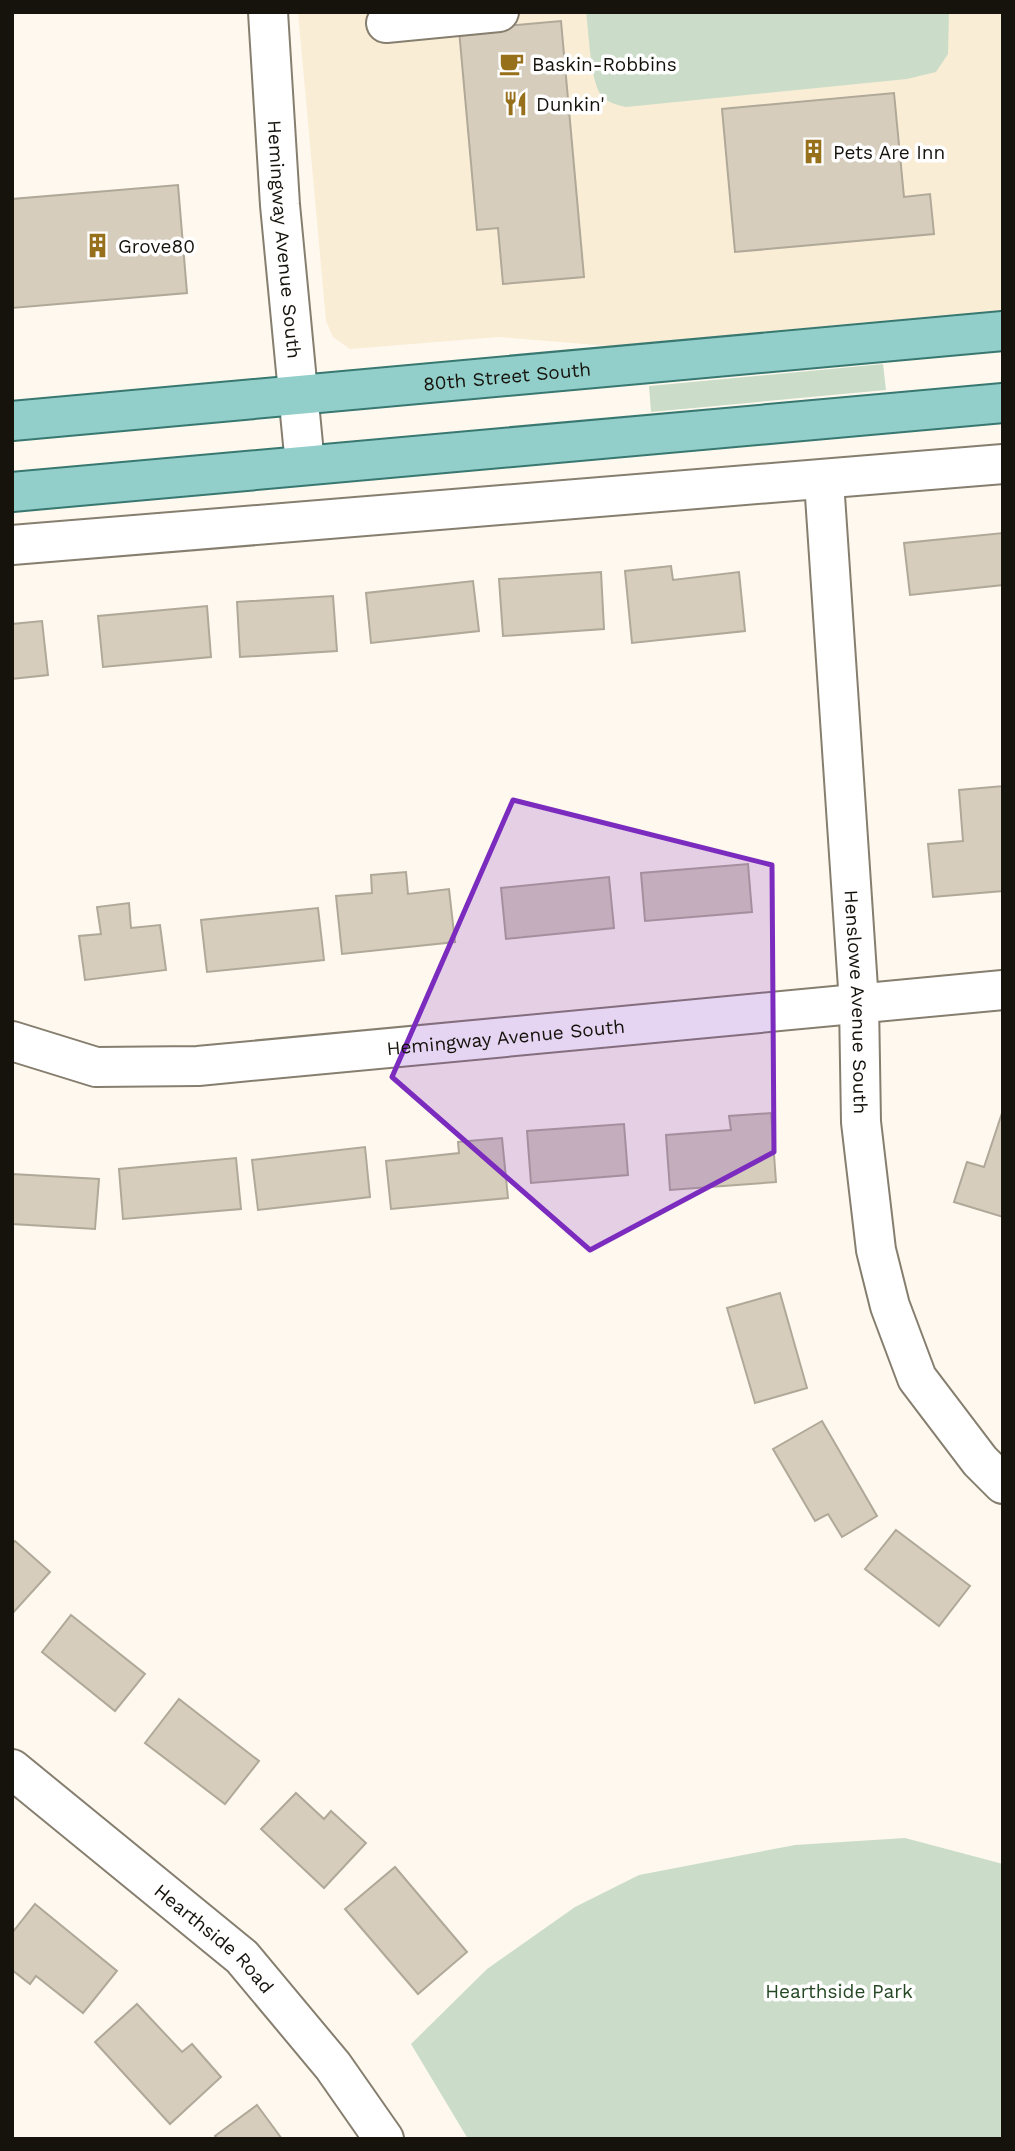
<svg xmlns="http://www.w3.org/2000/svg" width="1015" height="2151" font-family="'Work Sans',sans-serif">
	<rect width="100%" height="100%" fill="#fef8ee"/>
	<path fill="#faedd5" d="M298 12H1003V310L608 346 499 337 350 349 333 337 326 321Z"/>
	<g fill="#cbddc9">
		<path d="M586 12H949L948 54 936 72 907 79 626 107C618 105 607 103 601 95 590 80 589 32 586 12Z"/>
		<path d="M883 364 886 390 651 412 649 386Z"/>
		<path d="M905 1838 1003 1864V2139H468L411 2044 487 1969 575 1907 639 1875 795 1845Z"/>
	</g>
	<g fill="#d6cdbc" stroke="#b0a898" stroke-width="2">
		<path d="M561 21 584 277 503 284 498 228 477 230 459 30Z"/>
		<path d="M894 93 904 197 930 194 934 234 735 252 722 109Z"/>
		<path d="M178 185 187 293 12 308V199Z"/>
		<path d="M1003 533V585L910 595 904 543Z"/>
		<path d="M671 566 673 580 739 572 745 631 632 643 625 571Z"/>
		<path d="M601 572 604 629 503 636 499 579Z"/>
		<path d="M473 581 479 631 371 643 366 593Z"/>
		<path d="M333 596 337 651 240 657 237 602Z"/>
		<path d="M207 606 211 657 103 667 98 616Z"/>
		<path d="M42 621 48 675 12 679V624Z"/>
		<path d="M1003 786V891L933 897 928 844 963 841 959 790Z"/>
		<path d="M748 864 752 912 645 921 641 873Z"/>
		<path d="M406 872 408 894 449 889 455 942 342 954 336 896 372 893 371 875Z"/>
		<path d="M609 877 614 928 506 939 501 888Z"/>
		<path d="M129 903 131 928 160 925 166 970 85 980 79 936 101 934 97 907Z"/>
		<path d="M318 908 324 960 207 972 201 920Z"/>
		<path d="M1003 1110V1217L954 1202 967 1162 984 1167Z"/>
		<path d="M771 1113 776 1182 670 1190 666 1135 731 1130 729 1116Z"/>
		<path d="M624 1124 628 1175 531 1183 527 1131Z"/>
		<path d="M502 1138 508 1198 391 1209 386 1161 459 1153 458 1142Z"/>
		<path d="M365 1147 370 1197 258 1210 252 1160Z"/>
		<path d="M236 1158 241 1209 123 1219 119 1169Z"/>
		<path d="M12 1174 99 1179 95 1229 12 1224Z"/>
		<path d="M780 1293 807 1388 755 1403 727 1308Z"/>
		<path d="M822 1421 877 1516 842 1537 828 1514 815 1521 773 1449Z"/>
		<path d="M896 1530 970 1586 939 1626 865 1569Z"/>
		<path d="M15 1541 50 1572 12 1614V1544Z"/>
		<path d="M71 1615 145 1674 115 1711 42 1652Z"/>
		<path d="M179 1699 259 1761 225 1804 145 1743Z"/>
		<path d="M296 1793 324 1819 331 1811 366 1843 324 1888 261 1829Z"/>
		<path d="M395 1867 467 1952 418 1994 345 1909Z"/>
		<path d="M35 1904 117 1971 83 2013 36 1976 30 1984 12 1970V1933Z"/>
		<path d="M137 2004 182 2052 192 2044 221 2077 170 2124 95 2042Z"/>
		<path d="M257 2105 282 2139H217L215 2136Z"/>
	</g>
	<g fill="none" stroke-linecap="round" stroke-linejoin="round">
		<defs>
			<g id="minor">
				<path id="s1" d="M268 12 280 205 305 465"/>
				<path d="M386 23 499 12"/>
				<path id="s2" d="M824 481 859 1003 861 1122 876 1250 890 1306 917 1378 980 1461 1003 1484"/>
				<path d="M12 545 1003 464"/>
				<path id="s3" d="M12 1041 96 1067 198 1066 1003 990"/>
				<path id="s4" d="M12 1769 242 1957 333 2066 384 2139"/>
			</g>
			<g id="major">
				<path id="s5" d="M12 421 1003 331"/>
				<path d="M12 492 1003 403"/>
			</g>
		</defs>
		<use href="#minor" stroke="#867e6e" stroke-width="42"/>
		<use href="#major" stroke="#387870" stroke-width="42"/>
		<use href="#minor" stroke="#fff" stroke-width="38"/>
		<use href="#major" stroke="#92cfca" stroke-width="38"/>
	</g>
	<path fill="#7b2cbf" fill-opacity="0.2" stroke="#7b2cbf" stroke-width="5" stroke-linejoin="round" d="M513 800 772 865 774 1152 590 1250 392 1077Z"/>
	<defs>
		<symbol id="cafe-bare" viewBox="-9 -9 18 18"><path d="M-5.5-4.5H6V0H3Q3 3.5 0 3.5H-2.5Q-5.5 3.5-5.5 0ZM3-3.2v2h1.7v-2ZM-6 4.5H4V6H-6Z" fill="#96701a" stroke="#fff" stroke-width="2.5" paint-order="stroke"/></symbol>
		<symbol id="restaurant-bare" viewBox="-9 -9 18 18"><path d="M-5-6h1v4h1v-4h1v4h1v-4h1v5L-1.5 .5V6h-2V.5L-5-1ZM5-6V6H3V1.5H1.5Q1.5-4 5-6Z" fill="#96701a" stroke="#fff" stroke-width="2.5" paint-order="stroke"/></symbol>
		<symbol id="building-bare" viewBox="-9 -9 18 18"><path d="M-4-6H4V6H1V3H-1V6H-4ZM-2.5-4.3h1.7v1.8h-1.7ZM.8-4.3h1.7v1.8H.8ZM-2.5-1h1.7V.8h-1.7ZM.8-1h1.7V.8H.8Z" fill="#96701a" stroke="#fff" stroke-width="2.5" paint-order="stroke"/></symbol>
	</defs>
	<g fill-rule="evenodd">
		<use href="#cafe-bare" x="494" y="46" width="35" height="35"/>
		<use href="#restaurant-bare" x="498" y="86" width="35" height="35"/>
		<use href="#building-bare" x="796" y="134" width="35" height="35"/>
		<use href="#building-bare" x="80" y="228" width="35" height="35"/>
	</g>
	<g text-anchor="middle" stroke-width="7" stroke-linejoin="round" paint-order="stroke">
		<g font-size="19" fill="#16130d" stroke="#fff" text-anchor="start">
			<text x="532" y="71">Baskin-Robbins</text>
			<text x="536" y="111">Dunkin'</text>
			<text x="833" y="159">Pets Are Inn</text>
			<text x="118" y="253">Grove80</text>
		</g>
		<g font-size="19" fill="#16130d" stroke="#fff">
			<text dy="7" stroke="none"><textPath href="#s1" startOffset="228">Hemingway Avenue South</textPath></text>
			<text dy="7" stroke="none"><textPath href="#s5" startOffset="497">80th Street South</textPath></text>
			<text dy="7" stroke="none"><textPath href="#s2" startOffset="522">Henslowe Avenue South</textPath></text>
			<text dy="7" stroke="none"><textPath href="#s3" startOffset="499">Hemingway Avenue South</textPath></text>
			<text dy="7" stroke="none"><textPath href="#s4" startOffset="264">Hearthside Road</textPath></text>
		</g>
		<g font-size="19" fill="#234823" stroke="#fff">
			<text x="839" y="1998">Hearthside Park</text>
		</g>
	</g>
	<rect width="1015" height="2151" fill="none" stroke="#16130d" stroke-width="28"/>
</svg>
